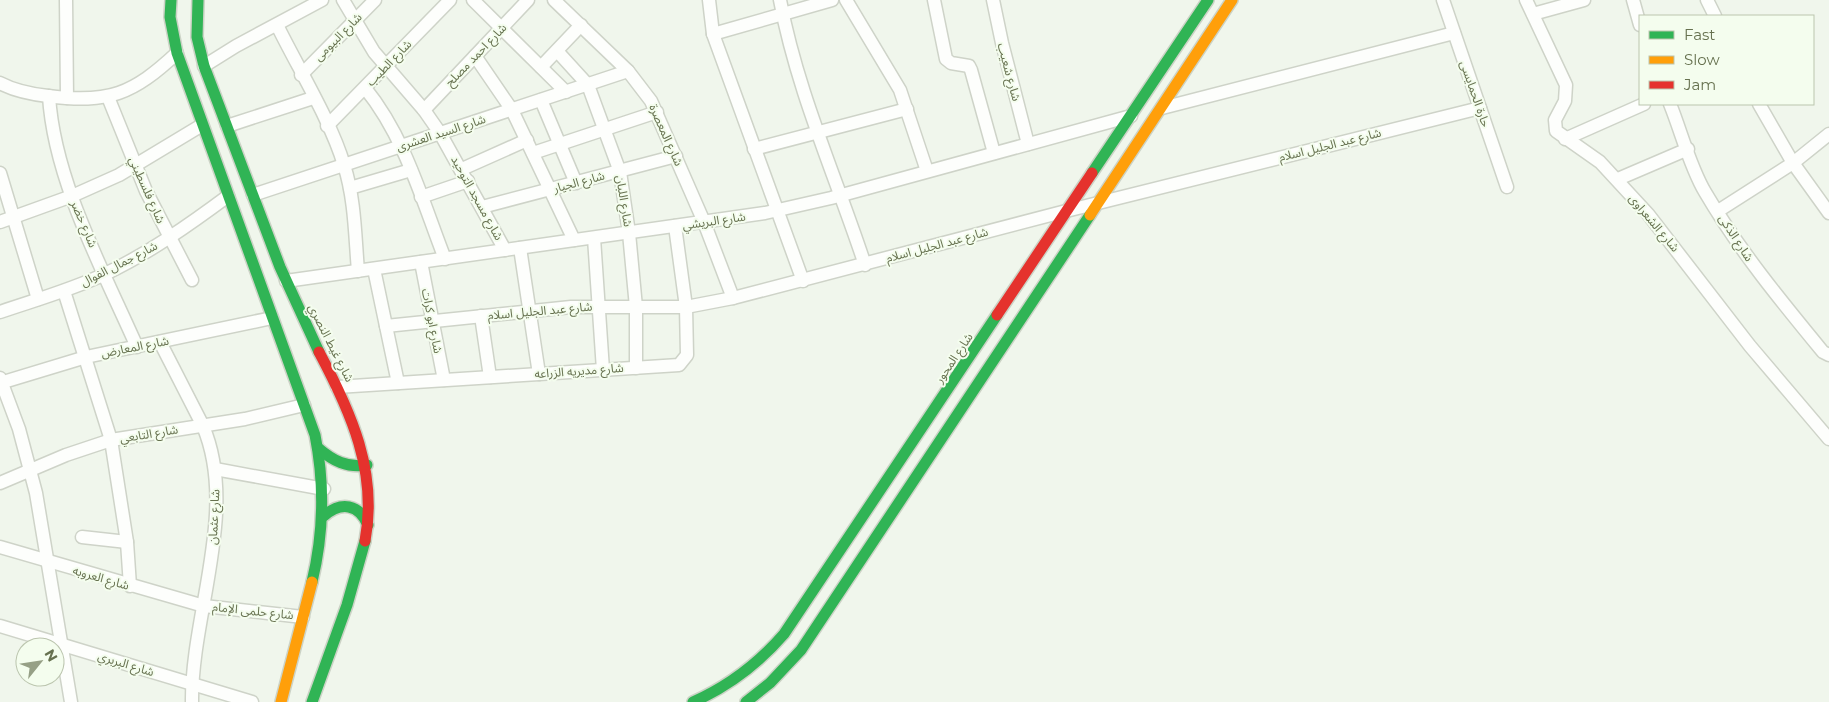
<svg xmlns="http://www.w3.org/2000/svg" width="1829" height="702" font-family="Montserrat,'Noto Sans Arabic',sans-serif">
	<rect width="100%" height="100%" fill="#f0f6ec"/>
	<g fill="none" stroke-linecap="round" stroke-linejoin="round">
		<defs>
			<g id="street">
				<path d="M66 0 67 98"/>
				<path d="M343 0 374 52 424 110 440 133 505 250"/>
				<path d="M473 0 566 92"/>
				<path d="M554 0 628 71 651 101 704 222 733 298"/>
				<path d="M709 0 713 34 803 281"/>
				<path d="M780 0C797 91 836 177 865 265"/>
				<path d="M846 0 900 90 927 171"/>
				<path d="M934 0 946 59 951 63 969 66 971 70 994 153"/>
				<path d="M993 0 1002 43 1028 144"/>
				<path d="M1443 0 1507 187"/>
				<path d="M1526 0 1566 85 1565 101 1555 120 1556 131 1600 162 1648 214 1750 346 1829 439"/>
				<path d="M1633 0 1640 25"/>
				<path d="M1707 0 1715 16"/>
				<path d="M1533 14 1584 0"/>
				<path d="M277 25C298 68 331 121 344 165 355 199 355 236 358 271"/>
				<path d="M713 34 832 0"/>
				<path d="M557 51 588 85 620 172 629 233 636 307V368"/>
				<path d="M475 56 512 110 574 240"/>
				<path d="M204 66 236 46 322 0"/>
				<path d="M541 67 581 25"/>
				<path d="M301 75 375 0"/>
				<path d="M0 83C15 91 31 94 48 96 109 104 133 94 177 53"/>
				<path d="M365 88C405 137 422 200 445 259"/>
				<path d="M49 96C54 180 103 270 137 347"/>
				<path d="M108 97 146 191 192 280"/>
				<path d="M541 100 576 183"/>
				<path d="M1670 104C1681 131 1690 167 1705 192 1739 250 1781 301 1823 352L1829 355"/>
				<path d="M1759 104 1793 163 1829 213"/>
				<path d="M1162 108 1454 33"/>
				<path d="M424 110 528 0"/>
				<path d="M227 126 313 98"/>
				<path d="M327 126 450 0"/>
				<path d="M1565 139 1644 104"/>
				<path d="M754 149 907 109"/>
				<path d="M533 153 657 112"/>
				<path d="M462 169 527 140"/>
				<path d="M0 173 38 299"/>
				<path d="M1618 179 1688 149"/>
				<path d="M350 188 411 170"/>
				<path d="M253 195 628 71"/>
				<path d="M421 197 468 181"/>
				<path d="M482 207 676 156"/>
				<path d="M1718 211 1793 163 1829 134"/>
				<path d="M0 222 72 196 119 175 202 125"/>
				<path d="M594 238 603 370"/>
				<path d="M520 248 539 374"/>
				<path d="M421 262 444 380"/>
				<path d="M374 269 398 383"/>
				<path d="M286 281 765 213 831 198 1131 116"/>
				<path d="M64 291 111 440 127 542 130 586"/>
				<path d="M0 312C35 300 71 290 105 274 149 253 189 225 228 196"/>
				<path d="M481 316 490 377"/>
				<path d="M386 326 571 307H686L733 298 1070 210 1480 108"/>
				<path d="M160 342 203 426C239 511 191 614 192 702"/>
				<path d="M0 378 19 429 36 493 71 702"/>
				<path d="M0 383 86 357 272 318"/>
				<path d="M337 387 679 365 687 355 686 307 675 226"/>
				<path d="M215 469 324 489"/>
				<path d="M0 483 66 455 111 440 245 419 304 405"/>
				<path d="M82 537 127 542"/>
				<path d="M0 547 204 606 303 617"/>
				<path d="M0 626 252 702"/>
			</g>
			<g id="fast">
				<path d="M171 0 170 17 177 53 315 435C325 485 324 532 312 582"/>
				<path d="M198 0 197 37 204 66 280 267 319 352"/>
				<path d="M1092 173 1208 0"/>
				<path d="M318 448C333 461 347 468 367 465"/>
				<path d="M324 516C341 501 359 504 368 525"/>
				<path d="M312 702 347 605 365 541"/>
				<path d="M693 702C729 686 758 664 784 634L997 315"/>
				<path d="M746 702 770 683 801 650 1090 215"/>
			</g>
			<g id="slow">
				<path d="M1090 215 1232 0"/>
				<path d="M281 702 312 582"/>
			</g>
			<g id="jam">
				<path d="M997 315 1092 173"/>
				<path d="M319 352C351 412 378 472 365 541"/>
			</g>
		</defs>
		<use href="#street" stroke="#ced3c8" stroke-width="15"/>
		<use href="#fast" stroke="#ccd3c6" stroke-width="14"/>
		<use href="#slow" stroke="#ccd3c6" stroke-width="14"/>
		<use href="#jam" stroke="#ccd3c6" stroke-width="14"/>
		<use href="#street" stroke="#fdfefc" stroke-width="12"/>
		<use href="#fast" stroke="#30b455" stroke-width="11"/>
		<use href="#slow" stroke="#ff9f0a" stroke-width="11"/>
		<use href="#jam" stroke="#e5322d" stroke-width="11"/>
	</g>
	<g text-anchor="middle" stroke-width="4" stroke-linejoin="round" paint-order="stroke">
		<g font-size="12" fill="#66714f" stroke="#f4fdee">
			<text transform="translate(338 37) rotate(-45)" y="4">شارع البيومى</text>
			<text transform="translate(476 55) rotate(-46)" y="4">شارع احمد مصلح</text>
			<text transform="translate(389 63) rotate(-46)" y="4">شارع الطيب</text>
			<text transform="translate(1009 72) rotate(75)" y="4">شارع شعيب</text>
			<text transform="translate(1475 94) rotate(71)" y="4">حارة الحمايسى</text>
			<text transform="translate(441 133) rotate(-18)" y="4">شارع السيد العشرى</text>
			<text transform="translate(666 135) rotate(66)" y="4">شارع المعصرة</text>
			<text transform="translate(1330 145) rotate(-14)" y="4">شارع عبد الجليل اسلام</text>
			<text transform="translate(579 182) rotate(-15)" y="4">شارع الجيار</text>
			<text transform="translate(147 190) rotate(66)" y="4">شارع فلسطيني</text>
			<text transform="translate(477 198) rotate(61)" y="4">شارع مسجد التوحيد</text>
			<text transform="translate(624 201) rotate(81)" y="4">شارع اللبان</text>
			<text transform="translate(714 221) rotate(-8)" y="4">شارع البريشي</text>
			<text transform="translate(1654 223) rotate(50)" y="4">شارع الشعراوى</text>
			<text transform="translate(84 224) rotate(67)" y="4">شارع خضر</text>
			<text transform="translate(1736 238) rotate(57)" y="4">شارع الذكى</text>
			<text transform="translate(937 245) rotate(-15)" y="4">شارع عبد الجليل اسلام</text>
			<text transform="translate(119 264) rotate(-27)" y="4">شارع جمال الفوال</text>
			<text transform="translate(540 311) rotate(-5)" y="4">شارع عبد الجليل اسلام</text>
			<text transform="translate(432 321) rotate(79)" y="4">شارع ابو كرات</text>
			<text transform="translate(331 343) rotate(63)" y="4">شارع غيط النصري</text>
			<text transform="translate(135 347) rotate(-11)" y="4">شارع المعارض</text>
			<text transform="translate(954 358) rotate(-56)" y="4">شارع المحور</text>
			<text transform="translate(579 371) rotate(-4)" y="4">شارع مديريه الزراعه</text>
			<text transform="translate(149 434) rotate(-9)" y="4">شارع التابعي</text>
			<text transform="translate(214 517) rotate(-87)" y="4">شارع عثمان</text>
			<text transform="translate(101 578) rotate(16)" y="4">شارع العروبه</text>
			<text transform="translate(253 611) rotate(6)" y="4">شارع حلمى الإمام</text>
			<text transform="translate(126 664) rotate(17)" y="4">شارع البربري</text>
		</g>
	</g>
	<rect x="1639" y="15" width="175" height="90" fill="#f4fdee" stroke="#bbc5ae"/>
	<rect x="1649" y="31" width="25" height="8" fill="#30b455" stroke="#bbc5ae"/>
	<text x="1684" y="40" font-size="15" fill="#66714f">Fast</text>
	<rect x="1649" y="56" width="25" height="8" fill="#ff9f0a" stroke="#bbc5ae"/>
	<text x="1684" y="65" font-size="15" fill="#66714f">Slow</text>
	<rect x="1649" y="81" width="25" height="8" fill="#e5322d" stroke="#bbc5ae"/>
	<text x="1684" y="90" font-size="15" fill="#66714f">Jam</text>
	<g transform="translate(40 662) rotate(60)"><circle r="24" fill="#f4fdee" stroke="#bbc5ae"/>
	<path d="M0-4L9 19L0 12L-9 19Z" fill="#96a086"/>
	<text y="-8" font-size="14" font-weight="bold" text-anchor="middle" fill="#66714f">N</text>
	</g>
</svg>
